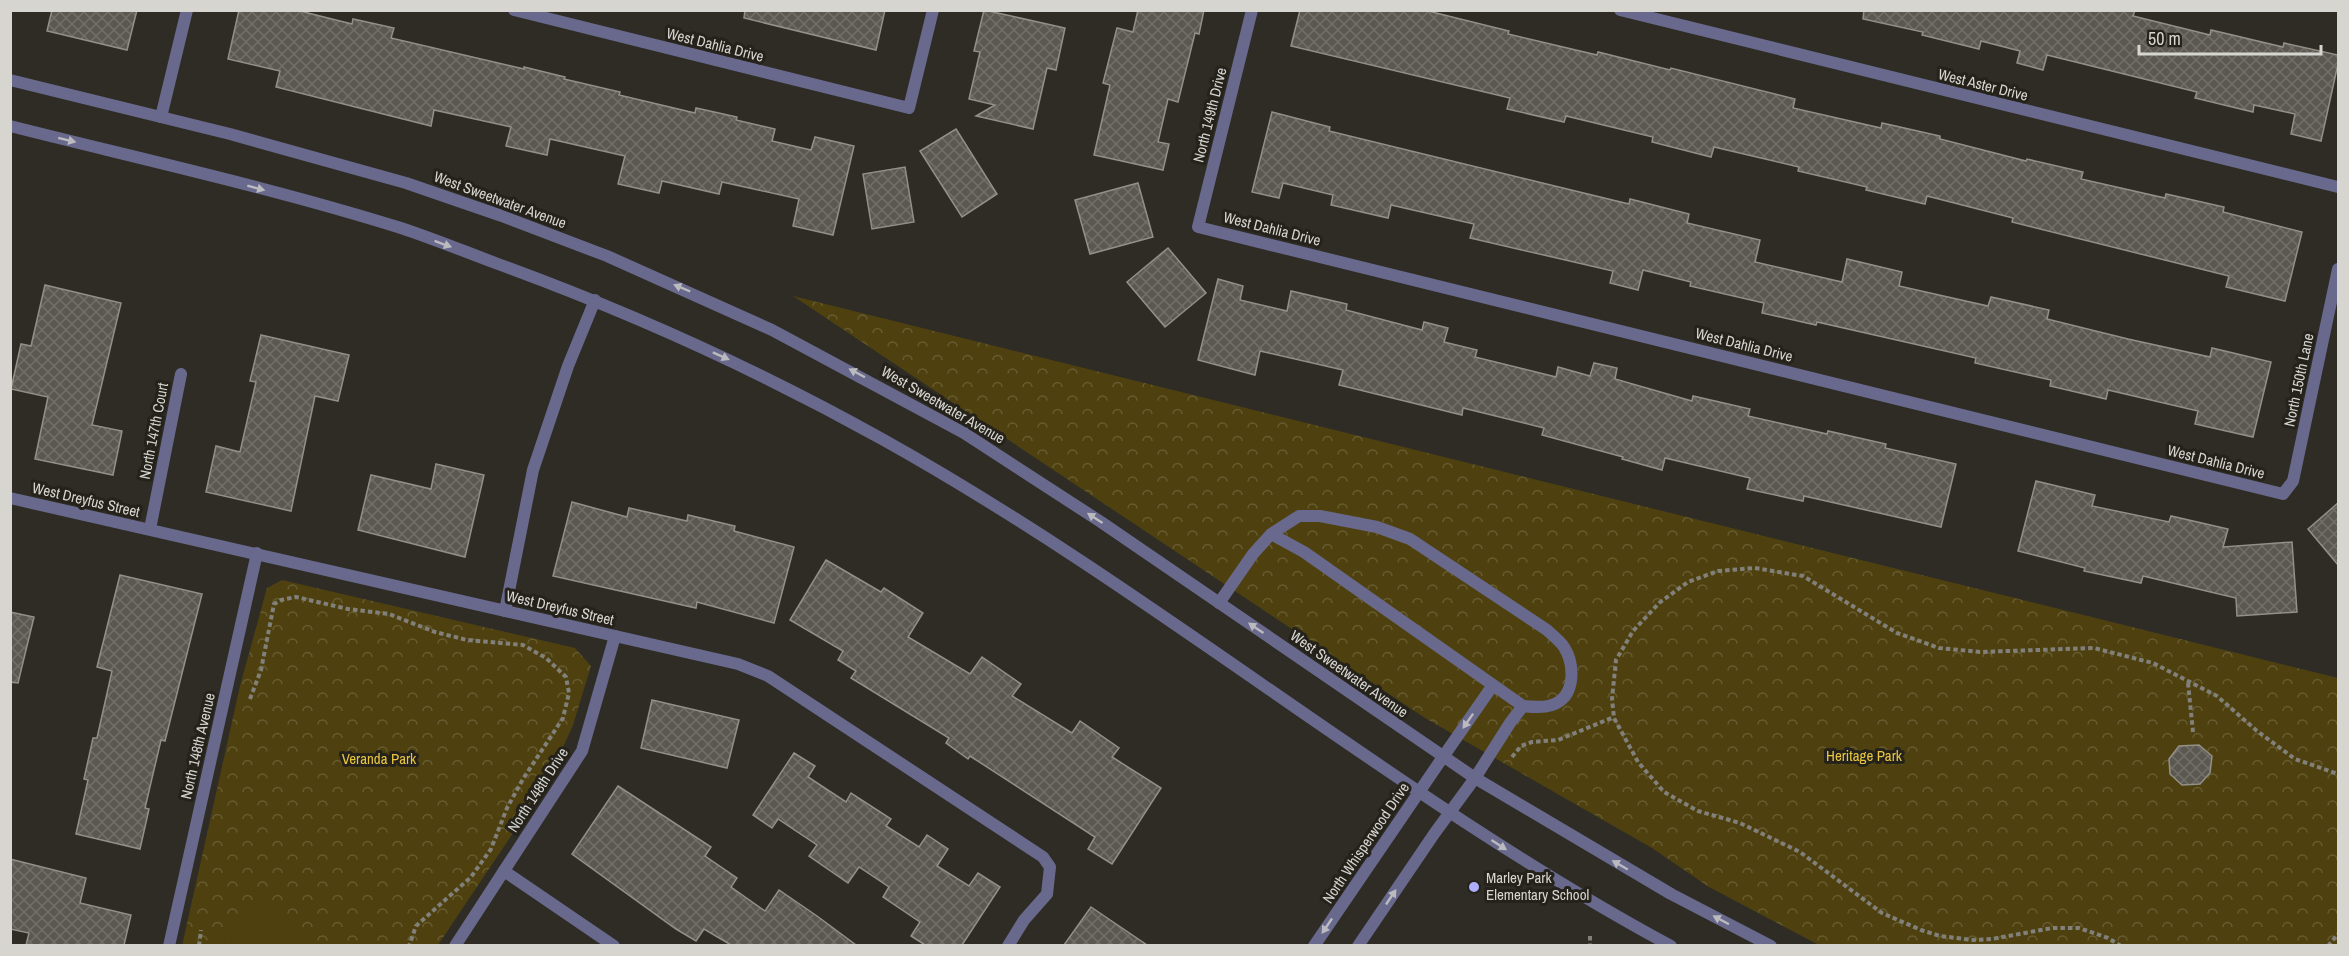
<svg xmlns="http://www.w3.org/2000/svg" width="2349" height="956" font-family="'Archivo Narrow',sans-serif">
	<defs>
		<pattern id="forest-crowns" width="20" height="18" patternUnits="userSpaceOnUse" patternTransform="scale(1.5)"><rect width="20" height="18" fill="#4e410f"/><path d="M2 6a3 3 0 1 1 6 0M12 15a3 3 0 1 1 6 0" fill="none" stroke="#675c31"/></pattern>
		<pattern id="building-cross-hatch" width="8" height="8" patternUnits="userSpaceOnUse" patternTransform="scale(1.5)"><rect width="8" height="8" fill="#5a5850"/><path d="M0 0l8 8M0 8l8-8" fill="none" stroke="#716f68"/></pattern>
	</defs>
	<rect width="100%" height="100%" fill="#2e2c25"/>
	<g fill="url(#forest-crowns)">
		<path d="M793 296 2338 678V945H1819L1709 887 1652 848 1425 718Z"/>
		<path d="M282 580 575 648 591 666 573 725 561 752 521 821 438 945 182 946 240 686 267 588Z"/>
	</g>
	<path fill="#4e410f" d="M266 898 307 945H232L223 935Z"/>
	<g fill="url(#building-cross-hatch)" stroke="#939087" stroke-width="1.5">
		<path d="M52 10H137L127 50 47 31Z"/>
		<path d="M239 10H296L352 24 353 19 394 28 391 38 524 69V67L565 77 564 79 620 92 619 95 695 113 696 108 737 117 736 120 775 129 772 141 811 150 815 137 854 146 833 235 793 226 799 199 722 182 719 194 662 181 659 193 618 184 625 156 550 139 547 155 506 146 511 127 434 110 431 126 276 87 280 71 228 59Z"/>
		<path d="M745 10H885L876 50 744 18Z"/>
		<path d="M984 10 1065 28 1056 70 1047 68 1033 129 976 116 995 105 969 99 980 52 974 51Z"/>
		<path d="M1138 10H1204L1199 34 1195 33 1178 102 1168 99 1158 142 1169 144 1163 170 1094 155 1110 85 1103 83 1117 28 1133 32Z"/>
		<path d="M1300 10H1424L1509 31 1508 34 1597 55 1598 52 1670 70 1671 68 1795 99 1793 108 1881 128 1882 123 1940 136V139L2026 161 2027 159 2083 172 2081 179 2165 198 2166 194 2224 207 2223 212 2302 232 2285 301 2226 287 2229 276 2012 222 2013 218 1927 196 1925 204 1866 190 1867 187 1798 171 1799 167 1714 147 1711 157 1652 142 1653 137 1566 116 1564 122 1507 109 1510 98 1291 46Z"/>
		<path d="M1864 10H2135L2133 16 2210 35 2211 30 2283 47 2284 43 2338 55V64L2321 141 2291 134 2295 114 2254 105 2253 112 2195 98 2197 92 2047 55 2043 70 2017 63 2020 51 1981 41 1979 49 1922 35 1923 32 1863 19Z"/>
		<path d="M1272 112 1330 127 1329 131 1563 188 1629 204 1630 199 1689 214 1687 223 1760 240 1755 262 1842 282 1847 259 1902 272 1899 286 1988 306 1991 297 2049 310 2047 319 2128 339 2210 357 2212 348 2271 362 2253 437 2195 424 2198 411 2108 390 2106 399 2050 386 2051 380 1975 363 1976 358 1817 322 1816 325 1762 313 1764 303 1690 286 1691 282 1643 270 1638 290 1610 283 1613 271 1470 238 1474 224 1391 205 1388 218 1331 205 1333 195 1283 183 1279 198 1252 192Z"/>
		<path d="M956 129 997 194 962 217 920 151Z"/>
		<path d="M905 167 914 222 872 229 863 174Z"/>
		<path d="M1138 183 1153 237 1090 254 1075 200Z"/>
		<path d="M1168 248 1206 293 1165 327 1127 282Z"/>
		<path d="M1218 279 1243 286 1240 300 1287 311 1291 291 1347 304 1346 310 1422 330 1424 322 1448 328 1444 342 1477 350 1475 357 1556 377 1558 367 1590 376 1594 363 1617 368 1615 379 1692 401 1693 396 1750 409 1748 416 1827 434 1828 431 1886 444 1885 448 1956 464 1941 527 1804 496 1803 501 1747 489 1750 478 1665 458 1662 470 1622 459 1623 457 1542 435 1544 428 1463 408 1462 415 1339 385 1343 370 1260 351 1255 375 1198 360Z"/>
		<path d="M45 285 121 303 92 425 122 431 113 475 35 459 48 397 11 389 21 344 31 346Z"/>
		<path d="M261 335 349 355 338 401 315 396 291 511 206 492 216 446 240 452 256 382 250 381Z"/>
		<path d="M436 464 484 475 465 557 358 530 371 475 431 489Z"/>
		<path d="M2036 481 2095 495 2092 506 2169 522 2171 516 2228 529 2223 547 2292 542 2297 612 2237 616 2236 598 2143 576 2141 583 2084 571 2085 568 2018 551Z"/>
		<path d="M572 502 627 517 629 508 687 521 688 515 735 526 734 531 794 547 774 623 697 602 696 608 553 576Z"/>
		<path d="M2338 503V565L2308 529Z"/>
		<path d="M826 560 881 592 884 588 923 613 908 637 970 674 982 657 1021 684 1012 696 1072 733 1080 721 1119 748 1112 757 1161 788 1112 864 1088 849 1095 837 970 756 968 759 946 743 949 738 851 678 856 671 838 660 843 651 790 620Z"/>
		<path d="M120 575 202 594 165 741 161 740 145 808 149 809 140 849 76 834 88 780 84 779 93 738H97L112 671 97 667Z"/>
		<path d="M10 612 34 617 18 683 10 682Z"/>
		<path d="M652 700 739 720 727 768 641 748Z"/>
		<path d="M2199 745 2212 756 2210 773 2200 784 2182 785 2170 774 2169 759 2179 746Z"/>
		<path d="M794 753 815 766 808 777 846 802 851 793 891 819 886 826 919 847 927 835 948 849 937 866 969 886 978 873 1000 887 962 945H925L911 936 920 922 883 897 889 887 859 867 848 883 809 856 817 845 778 819 772 828 753 815Z"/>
		<path d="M618 786 711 847 705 856 737 878 731 887 765 911 779 890 817 916 856 945H731L704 929 696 941 676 929 572 854Z"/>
		<path d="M10 859 86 878 80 903 131 915 124 945H26L29 933 10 929Z"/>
		<path d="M1091 907 1147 945H1064Z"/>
	</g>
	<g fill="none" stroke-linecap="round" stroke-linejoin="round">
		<g stroke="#81807a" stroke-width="4" stroke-dasharray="4.5 3" stroke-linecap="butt">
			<path d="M2188 683 2193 732"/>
			<path d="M250 699 261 670 274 604 281 600 296 597 348 609 389 614 435 632 467 640 523 645 546 658 566 677 569 693 563 718 523 779 507 808 491 849 471 877 416 926 409 946"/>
			<path d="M1512 757 1521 746 1532 742 1558 740 1614 717"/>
			<path d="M1590 936V946"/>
			<path d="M199 946 201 930"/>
			<path d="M2121 946 2108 938 2079 928H2052L1992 939 1973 940 1940 936 1921 930 1882 913 1800 852 1740 823 1698 811 1664 792 1638 762 1614 718 1612 699 1616 660 1633 631 1659 603 1688 582 1718 571 1755 568 1803 576 1897 633 1939 648 1980 652 2094 648 2153 663 2217 696 2257 731 2295 759 2338 774"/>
			<path d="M2328 946 2338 934"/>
		</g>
		<g stroke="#68698c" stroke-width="12">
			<path d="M1219 603 1253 554 1271 534 1299 516H1320L1377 527 1410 539 1547 630C1552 635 1560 641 1564 647 1575 665 1576 697 1552 705 1543 708 1533 707 1523 706L1304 552 1271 534"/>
			<path d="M1443 757 1493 685"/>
			<path d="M1475 778 1510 723 1523 706"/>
		</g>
		<g stroke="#68698c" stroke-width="12">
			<path d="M514 10 909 108 933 10"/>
			<path d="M1252 10 1198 227 2283 494 2293 481 2338 269"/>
			<path d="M1620 10 2338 187"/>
			<path d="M161 117 187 10"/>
			<path d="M10 498 738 664 768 676 1043 857 1050 867 1047 894 1024 920 1008 946"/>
			<path d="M150 529 181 374"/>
			<path d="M505 611 533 470 568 366 595 300"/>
			<path d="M504 871 614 946"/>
			<path d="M169 946 257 553"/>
			<path d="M455 946 582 751 615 636"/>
			<path d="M1314 946 1443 757"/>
			<path d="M1358 946 1434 834 1475 778"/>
		</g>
		<g stroke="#68698c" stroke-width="12">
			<path d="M10 80 230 134 406 183 499 215 607 256 772 330 964 433 1101 522 1475 778 1671 894 1771 946"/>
			<path d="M10 126C141 159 273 188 401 228 434 239 466 252 498 264 630 312 758 370 882 439 1155 591 1395 797 1671 946"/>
		</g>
	</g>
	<defs><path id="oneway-solid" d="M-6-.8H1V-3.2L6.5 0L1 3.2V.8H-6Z" transform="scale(1.5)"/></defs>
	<g fill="#bababf">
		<use href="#oneway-solid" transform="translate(67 140) rotate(14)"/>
		<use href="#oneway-solid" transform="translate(256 188) rotate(15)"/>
		<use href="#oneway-solid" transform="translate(443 244) rotate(20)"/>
		<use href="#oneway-solid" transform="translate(682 288) rotate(-157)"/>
		<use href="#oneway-solid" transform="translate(721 356) rotate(24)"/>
		<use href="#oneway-solid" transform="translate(857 373) rotate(-152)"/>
		<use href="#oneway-solid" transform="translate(1095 518) rotate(-147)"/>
		<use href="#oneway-solid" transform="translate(1256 628) rotate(-146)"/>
		<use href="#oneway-solid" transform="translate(1468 721) rotate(125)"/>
		<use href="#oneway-solid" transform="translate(1499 845) rotate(33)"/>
		<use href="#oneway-solid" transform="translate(1620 865) rotate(-150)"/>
		<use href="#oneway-solid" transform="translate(1391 897) rotate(-56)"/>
		<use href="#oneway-solid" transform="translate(1721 920) rotate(-152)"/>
		<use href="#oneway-solid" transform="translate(1327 926) rotate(124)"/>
	</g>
	<circle fill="#adaffb" stroke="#24221b" stroke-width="2" cx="1474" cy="887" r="6"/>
	<g text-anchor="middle" stroke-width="6" stroke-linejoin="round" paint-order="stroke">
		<g font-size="15" fill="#d6d5d0" stroke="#24221b">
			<text transform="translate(715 45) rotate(14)" y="5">West Dahlia Drive</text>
			<text transform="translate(1983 85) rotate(14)" y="5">West Aster Drive</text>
			<text transform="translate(1210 115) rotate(-76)" y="5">North 149th Drive</text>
			<text transform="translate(500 200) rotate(20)" y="5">West Sweetwater Avenue</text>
			<text transform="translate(1272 229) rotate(14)" y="5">West Dahlia Drive</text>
			<text transform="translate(1744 345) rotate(14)" y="5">West Dahlia Drive</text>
			<text transform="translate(2299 380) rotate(-78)" y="5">North 150th Lane</text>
			<text transform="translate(943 405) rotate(30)" y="5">West Sweetwater Avenue</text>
			<text transform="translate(154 431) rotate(-79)" y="5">North 147th Court</text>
			<text transform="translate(2216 462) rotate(14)" y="5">West Dahlia Drive</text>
			<text transform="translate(86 500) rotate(13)" y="5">West Dreyfus Street</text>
			<text transform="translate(560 608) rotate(13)" y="5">West Dreyfus Street</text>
			<text transform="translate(1349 674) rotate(35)" y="5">West Sweetwater Avenue</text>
			<text transform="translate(198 746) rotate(-77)" y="5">North 148th Avenue</text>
			<text transform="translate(538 790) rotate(-57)" y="5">North 148th Drive</text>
			<text transform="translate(1366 843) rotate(-56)" y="5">North Whisperwood Drive</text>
		</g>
		<g font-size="15" fill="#e8c73f" stroke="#24221b">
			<text x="1864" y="761">Heritage Park</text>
			<text x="379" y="764">Veranda Park</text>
		</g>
		<g font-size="15" fill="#d6d5d0" stroke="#24221b" text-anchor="start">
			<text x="1486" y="883">Marley Park<tspan x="1486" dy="17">Elementary School</tspan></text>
		</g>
	</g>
	<rect width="2349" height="956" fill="none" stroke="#d6d5d0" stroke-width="24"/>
	<path d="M2139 45v9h182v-9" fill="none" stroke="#d6d5d0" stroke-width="3"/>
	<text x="2148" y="45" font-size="18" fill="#d6d5d0" stroke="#24221b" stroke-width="4.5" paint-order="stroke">50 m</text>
</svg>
